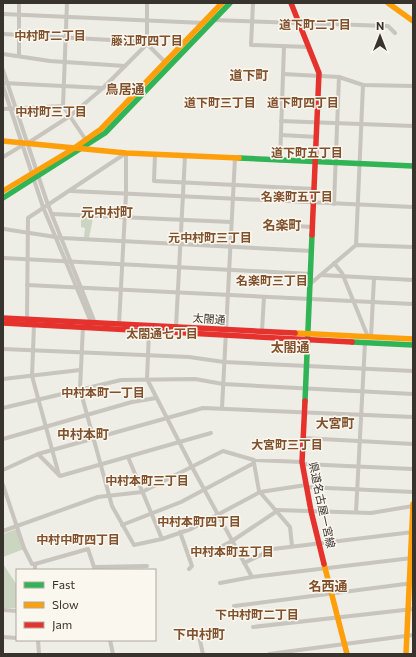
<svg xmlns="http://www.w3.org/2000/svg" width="416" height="657" font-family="Commissioner,'Noto Sans JP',sans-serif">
	<rect width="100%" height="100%" fill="#eeede6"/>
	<g fill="#ccd4c2">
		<path d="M81 217 93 218 89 238 84 237 85 228 81 227Z"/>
		<path d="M17 529 24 549 3 557V534Z"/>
		<path d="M3 564 17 585V608H3Z"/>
	</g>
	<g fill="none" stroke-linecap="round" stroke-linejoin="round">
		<g stroke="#c8c4be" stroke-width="4">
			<path d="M253 3 251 45 309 47"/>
			<path d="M3 14 204 23"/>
			<path d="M213 20 388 26 395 33"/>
			<path d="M3 34 147 42"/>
			<path d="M147 44 166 63"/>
			<path d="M3 54 50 61 125 66"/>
			<path d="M19 56V3"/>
			<path d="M3 70 48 205 95 323"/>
			<path d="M283 74 339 77 363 85 413 86"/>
			<path d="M3 83 103 88"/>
			<path d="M3 86 43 207 91 322"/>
			<path d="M282 98 319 100"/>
			<path d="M63 106 86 140"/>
			<path d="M3 109 63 106 67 3"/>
			<path d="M281 121 413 126"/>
			<path d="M281 135 317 137"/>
			<path d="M28 143 70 116 103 88 147 44V3"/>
			<path d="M155 155 154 181 315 189"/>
			<path d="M3 157 23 145"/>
			<path d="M280 161 284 46"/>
			<path d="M71 191 413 207"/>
			<path d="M334 204 339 77"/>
			<path d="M52 214 231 222"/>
			<path d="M275 225 313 227"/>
			<path d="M4 229 62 238 312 251"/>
			<path d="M356 245 363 85"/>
			<path d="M3 258 311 274"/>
			<path d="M334 263 342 273 368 337"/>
			<path d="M321 275 413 280"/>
			<path d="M310 284 356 245 413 247"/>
			<path d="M27 285 413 304"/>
			<path d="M27 319 28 218 126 153V194L119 324"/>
			<path d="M34 325 32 376 59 475"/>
			<path d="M83 326 80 389 112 506 134 545 162 539 191 529 260 492 306 485"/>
			<path d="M176 327 185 156"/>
			<path d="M149 331 147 379 192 467 252 577"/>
			<path d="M262 331 264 297"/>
			<path d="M371 337 374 278"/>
			<path d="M3 349 189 357 224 362 413 371"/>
			<path d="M3 379 80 370"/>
			<path d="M3 408 121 380 195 379 223 384 413 394"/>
			<path d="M222 408 235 158"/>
			<path d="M303 438 413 444"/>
			<path d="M3 439 132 402 156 398"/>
			<path d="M38 454 60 476 211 433"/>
			<path d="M128 457 162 539"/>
			<path d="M254 463 259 491 290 527 292 546"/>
			<path d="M303 464 413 469"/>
			<path d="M3 470 38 454 203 408 413 417"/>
			<path d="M3 485 24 548 32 564H35V570"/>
			<path d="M306 487 413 492"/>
			<path d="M276 510 371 513 413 506"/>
			<path d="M356 512 365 343"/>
			<path d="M122 525 181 502 254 463V460"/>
			<path d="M3 531 98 497 142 492 223 451 254 460 302 462"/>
			<path d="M180 532 192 566 189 569"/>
			<path d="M209 553 232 541 277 511"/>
			<path d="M244 563 273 549 413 532"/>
			<path d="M35 564 88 549 95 570"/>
			<path d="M95 567 147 566"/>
			<path d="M220 583 252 577 412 558"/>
			<path d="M234 606 413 583"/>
			<path d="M3 610 17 611"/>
			<path d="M253 627 413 609"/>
			<path d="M198 632 203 654"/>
			<path d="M3 637 17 638"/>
			<path d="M38 640 39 654"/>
			<path d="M110 640 113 654"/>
			<path d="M269 654 413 635"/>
		</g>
		<g stroke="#30b455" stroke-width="5.5">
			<path d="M239 158 413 166"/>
			<path d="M3 198 105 133 230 3"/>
			<path d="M352 342 413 345"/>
			<path d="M305 401 312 235"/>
		</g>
		<g stroke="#ff9f0a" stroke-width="5.5">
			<path d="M388 3 413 21"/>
			<path d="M3 141 126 153 239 158"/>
			<path d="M3 191 73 149 101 129 222 3"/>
			<path d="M295 333 413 339"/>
			<path d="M324 564 347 654"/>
			<path d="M406 654 413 504"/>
		</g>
		<g stroke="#e5322d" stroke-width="5.5">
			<path d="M291 3 319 73 312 235"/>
			<path d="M3 318 295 333"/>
			<path d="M3 323 352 342"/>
			<path d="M305 401 302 462 311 511 324 564"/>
		</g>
	</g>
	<g text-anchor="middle" stroke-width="3" stroke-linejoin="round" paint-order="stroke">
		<g font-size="11" fill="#39332d" stroke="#faf7ef">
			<text transform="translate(209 319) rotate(4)" y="4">太閤通</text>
			<text transform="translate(322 505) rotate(78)" y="4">県道名古屋一宮線</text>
		</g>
		<g font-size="12" font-weight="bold" fill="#81502d" stroke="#faf7ef">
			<text x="315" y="29">道下町二丁目</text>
			<text x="50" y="40">中村町二丁目</text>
			<text x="147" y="45">藤江町四丁目</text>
			<text x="220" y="107">道下町三丁目</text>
			<text x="303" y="107">道下町四丁目</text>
			<text x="51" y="116">中村町三丁目</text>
			<text x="307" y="157">道下町五丁目</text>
			<text x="297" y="201">名楽町五丁目</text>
			<text x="210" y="242">元中村町三丁目</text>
			<text x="272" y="285">名楽町三丁目</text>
			<text x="162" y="338">太閤通七丁目</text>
			<text x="103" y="397">中村本町一丁目</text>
			<text x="287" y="449">大宮町三丁目</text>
			<text x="147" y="485">中村本町三丁目</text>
			<text x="199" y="526">中村本町四丁目</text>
			<text x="78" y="544">中村中町四丁目</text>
			<text x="232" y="556">中村本町五丁目</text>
			<text x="257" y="619">下中村町二丁目</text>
		</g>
		<g font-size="13" font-weight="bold" fill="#81502d" stroke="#faf7ef">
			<text x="249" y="80">道下町</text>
			<text x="125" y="94">鳥居通</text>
			<text x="107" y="217">元中村町</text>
			<text x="282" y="230">名楽町</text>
			<text x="290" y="352">太閤通</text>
			<text x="335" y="428">大宮町</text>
			<text x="83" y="439">中村本町</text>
			<text x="328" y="591">名西通</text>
			<text x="199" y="639">下中村町</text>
		</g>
	</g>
	<rect width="416" height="657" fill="none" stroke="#39332d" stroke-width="8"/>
	<rect x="16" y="569" width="140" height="72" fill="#faf7ef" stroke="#ada9a1"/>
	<rect x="24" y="582" width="20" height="6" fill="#30b455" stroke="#ada9a1"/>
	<text x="52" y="589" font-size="12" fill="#39332d">Fast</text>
	<rect x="24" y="602" width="20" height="6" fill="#ff9f0a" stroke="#ada9a1"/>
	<text x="52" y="609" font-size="12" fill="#39332d">Slow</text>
	<rect x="24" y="622" width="20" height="6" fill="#e5322d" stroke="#ada9a1"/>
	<text x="52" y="629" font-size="12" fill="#39332d">Jam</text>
	<g transform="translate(380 36)" stroke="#faf7ef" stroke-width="3" paint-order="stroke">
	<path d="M0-3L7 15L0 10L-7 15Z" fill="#39332d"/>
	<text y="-6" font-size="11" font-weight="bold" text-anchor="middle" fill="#39332d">N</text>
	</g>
</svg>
